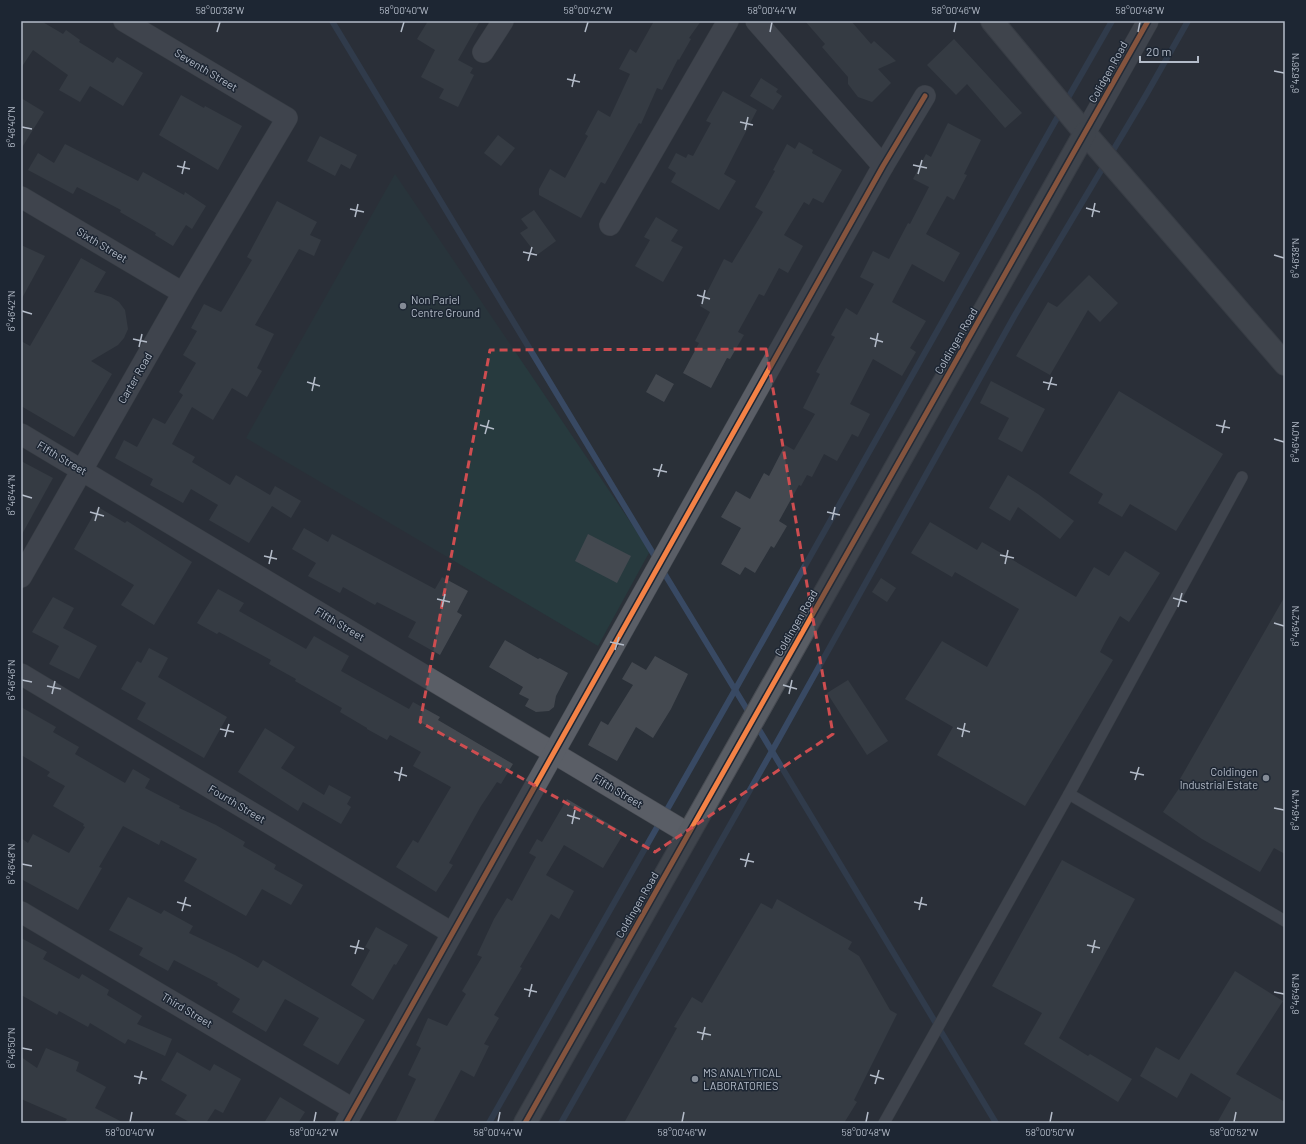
<svg xmlns="http://www.w3.org/2000/svg" width="1306" height="1144" font-family="Barlow,sans-serif">
	<rect width="100%" height="100%" fill="#2a3038"/>
	<path fill="#273a3e" d="M395 174 650 551 598 646 246 438Z"/>
	<g fill="none" stroke-linecap="round" stroke-linejoin="round">
		<g stroke="#384963" stroke-width="6">
			<path d="M332 21 657 560"/>
			<path d="M1065 103 1112 21"/>
			<path d="M661 568 751 716"/>
			<path d="M755 723 996 1123"/>
			<path d="M489 1123 735 690 1061 111"/>
			<path d="M561 1123 772 751 1015 315 1146 95 1188 21"/>
		</g>
	</g>
	<g fill="#444950">
		<path d="M21 21H41L63 34 66 30 80 40 79 42 113 63 117 57 143 73 123 106 90 86 80 102 59 90 68 75 33 50 21 68Z"/>
		<path d="M428 21H480L458 60 473 68 470 73 474 75 458 107 439 98 444 89 421 77 435 50 417 39Z"/>
		<path d="M654 21H701L689 38 691 39 679 60 678 59 662 90 657 88 641 124 639 123 605 184 601 182 581 218 539 195V189L550 169 565 178 588 136 585 134 598 110 610 117 630 74 619 69 630 49 636 53Z"/>
		<path d="M805 21H851L871 44 874 41 896 61 878 69 891 83 872 102 858 97 848 84V77L822 47 825 44Z"/>
		<path d="M954 39 1022 113 1005 128 967 84 956 95 927 65Z"/>
		<path d="M761 78 778 89 776 92 782 96 773 110 750 96Z"/>
		<path d="M723 91 757 110 724 174 736 181 719 210 671 182 676 173 668 168 676 153 686 158 688 154 693 156 711 123 706 121Z"/>
		<path d="M181 95 204 108 205 106 242 126 218 170 159 135Z"/>
		<path d="M21 98 44 112 21 149Z"/>
		<path d="M948 123 981 140 964 174 967 175 954 200 947 196 926 234 960 253 944 282 912 264 892 302 926 321 910 348 916 352 902 376 873 359 850 404 870 414 858 437 852 434 837 461 824 454 812 477 807 475 801 486 799 485 779 521 787 526 774 548 771 546 755 573 745 567 740 575 721 564 741 528 721 517 736 491 750 499 764 473 769 476 785 445 794 450 815 414 803 408 820 374 816 372 835 337 831 335 846 308 857 315 874 284 860 277 873 251 889 259 908 223 910 224 929 187 913 179 926 154 931 157Z"/>
		<path d="M498 135 515 148 501 166 484 153Z"/>
		<path d="M320 136 357 155 350 169 341 164 335 176 307 161Z"/>
		<path d="M799 142 813 150 812 153 842 170 823 203 813 198 809 205 804 202 784 235 803 246 788 273 779 268 764 296 759 294 738 332 744 335 730 359 727 358 711 388 683 373 699 343 695 341 710 312 700 306 724 259 732 263 763 212 755 207 775 171 773 170 787 144 795 149Z"/>
		<path d="M65 144 138 181 143 172 184 195 185 192 206 206 192 229 186 225 173 246 155 235 156 233 120 212 121 210 77 187 73 194 28 170 38 153 54 163Z"/>
		<path d="M277 201 317 222 310 235 321 240 314 256 299 249 255 325 274 334 257 368 262 371 247 397 232 388 213 420 192 407 172 444 195 457 192 462 230 485 236 475 270 495 275 486 301 501 291 518 272 506 249 543 209 520 218 505 191 489 183 503 150 485 153 479 115 458 124 440 137 447 153 418 165 424 183 395 179 392 196 363 183 355 197 331 191 328 204 304 221 312 223 309 252 260 247 257Z"/>
		<path d="M534 210 556 241 537 255 520 233 528 228 521 219Z"/>
		<path d="M656 217 678 230 671 241 683 247 663 282 635 266 650 240 644 237Z"/>
		<path d="M21 245 45 256 21 300Z"/>
		<path d="M81 258 106 272 94 292 111 297 119 302 125 310 128 329 124 338 118 345 91 361 112 374 74 437 21 406V341L30 346Z"/>
		<path d="M1089 275 1118 303 1100 322 1088 310 1050 375 1016 356 1048 302 1057 307Z"/>
		<path d="M656 374 674 384 664 402 646 392Z"/>
		<path d="M991 381 1045 409 1022 452 998 439 1009 418 980 403Z"/>
		<path d="M1119 391 1223 454 1176 531 1130 504 1122 517 1098 503 1103 494 1069 473Z"/>
		<path d="M21 461 53 478 21 536Z"/>
		<path d="M1008 475 1038 494 1074 521 1060 539 1018 507 1010 521 989 508Z"/>
		<path d="M98 507 125 523 127 521 192 562 154 625 121 605 134 585 74 549Z"/>
		<path d="M930 522 977 550 982 542 1076 597 1094 567 1109 576 1125 551 1160 573 1129 622 1120 616 1105 642 1100 652 1113 660 1025 806 937 755 953 727 905 699 942 641 987 667 1019 609 955 572 952 577 911 553Z"/>
		<path d="M304 528 328 542 332 534 435 589 442 577 468 591 457 612 462 615 440 655 408 637 416 622 377 602 375 605 343 587 340 593 308 576 316 563 292 549Z"/>
		<path d="M588 534 631 556 617 583 575 561Z"/>
		<path d="M881 578 896 588 887 602 872 592Z"/>
		<path d="M218 589 244 603 239 611 306 649 314 636 349 656 341 671 409 709 413 702 440 717 438 720 513 764 501 784 497 782 481 806 449 863 453 865 436 892 396 867 413 840 418 843 451 787 413 766 421 752 390 735 387 740 367 729V728L340 712 342 708 295 681 296 679 269 664 271 660 219 632 217 634 197 623Z"/>
		<path d="M1285 596V854L1274 848 1260 872 1202 839 1163 812 1184 781 1180 779Z"/>
		<path d="M53 597 74 608 63 628 97 646 79 679 49 664 59 646 32 632Z"/>
		<path d="M505 640 538 659 540 658 568 673 556 696 554 707 549 711 536 712 525 706 529 699 519 694 523 687 489 667Z"/>
		<path d="M149 648 168 658 158 677 227 717 204 758 137 719 146 703 121 689 137 661 141 663Z"/>
		<path d="M655 656 688 674 671 709 653 738 636 727 617 761 588 745 601 721 608 725 633 685 622 679 632 662 646 670Z"/>
		<path d="M848 680 888 741 867 755 827 693Z"/>
		<path d="M21 707 56 727 53 732 79 747 75 754 125 783 133 769 150 779 145 788 180 806 179 808 216 825 245 842 243 846 276 865 274 869 303 885 291 905 262 889 246 916 184 881 197 859 161 840 159 845 123 826 99 867 102 868 78 910 21 879V838L28 843 33 834 69 853 85 827 83 826 84 824 53 806 65 786 47 776 50 772 21 755Z"/>
		<path d="M265 728 295 747 281 768 324 795 329 785 351 797 347 804 351 807 341 824 303 802 298 811 238 772Z"/>
		<path d="M567 799 624 833 603 868 564 845 546 875 574 891 559 919 551 914 520 967 522 968 494 1015 499 1018 484 1044 489 1046 474 1077 461 1070 433 1123H395L416 1079 408 1075 421 1048 416 1045 428 1018 447 1026 466 994 462 991 482 957 477 955 494 919 507 898 512 901 536 857 529 853 537 839 542 842Z"/>
		<path d="M1062 860 1135 899 1059 1038 1088 1056 1090 1054 1132 1079 1118 1102 1024 1044 1042 1013 992 986Z"/>
		<path d="M128 897 161 914 164 910 193 926 189 933 235 955 258 968 263 960 365 1020 338 1065 303 1045 319 1018 285 999 266 1032 232 1012 240 999 217 985 218 983 174 960 168 971 139 955 143 948 109 930Z"/>
		<path d="M777 899 852 942 848 949 859 956 890 1010 897 1014 854 1100 857 1102 844 1123H624L677 1028 674 1027 692 997 702 1003 761 903 772 909Z"/>
		<path d="M376 927 408 945 396 965 394 964 373 1000 351 985 370 950 365 947Z"/>
		<path d="M21 938 47 952 43 959 79 979 82 974 109 990 107 995 142 1016 137 1024 172 1039 165 1056 128 1039 125 1044 90 1023 88 1027 59 1011 57 1015 21 995Z"/>
		<path d="M1235 971 1283 1001 1236 1074 1285 1102V1123H1217L1231 1098 1191 1073 1177 1098 1140 1076 1156 1047 1179 1060Z"/>
		<path d="M46 1048 79 1062 76 1071 106 1087 95 1108 124 1123H64L67 1119 21 1099V1057L37 1068Z"/>
		<path d="M177 1052 210 1071 214 1064 241 1079 223 1113 215 1109 206 1123H191L175 1114 187 1095 161 1080Z"/>
		<path d="M280 1097 305 1112 298 1123H264Z"/>
	</g>
	<g fill="none" stroke-linecap="round" stroke-linejoin="round">
		<defs>
			<g id="lane">
				<path d="M1069 794 1285 921"/>
				<path d="M884 1123 1069 794 1242 477"/>
			</g>
			<g id="street">
				<path d="M756 21 883 166"/>
				<path d="M483 52 503 21"/>
				<path d="M1085 133 1148 21"/>
				<path d="M21 197 183 293"/>
				<path d="M610 225 728 21"/>
				<path d="M21 434 689 834"/>
				<path d="M21 577 183 293 287 118 124 21"/>
				<path d="M21 674 452 933"/>
				<path d="M21 912 353 1109"/>
				<path d="M346 1123 883 166 925 96"/>
			</g>
			<g id="secondary">
				<path d="M992 21 1085 133 1285 364"/>
				<path d="M525 1123 1085 133"/>
			</g>
		</defs>
		<use href="#lane" stroke="#484c53" stroke-width="12"/>
		<use href="#street" stroke="#484c53" stroke-width="22"/>
		<use href="#secondary" stroke="#484c53" stroke-width="24"/>
		<use href="#lane" stroke="#5a5e66" stroke-width="11"/>
		<use href="#street" stroke="#5a5e66" stroke-width="21"/>
		<use href="#secondary" stroke="#595d64" stroke-width="22"/>
		<defs>
			<g id="cycleway">
				<path d="M346 1123 883 166 925 96"/>
				<path d="M525 1123 1148 21"/>
			</g>
		</defs>
		<use href="#cycleway" stroke="#1d2633" stroke-width="8"/>
		<use href="#cycleway" stroke="#f48246" stroke-width="5"/>
	</g>
	<path d="M0 0H1306V1144H0ZM766 349 833 734 655 852 420 722 490 350Z" fill="#2a3038" fill-opacity=".55" fill-rule="evenodd"/>
	<path fill="none" stroke="#ce4d50" stroke-width="3" stroke-dasharray="8 5" stroke-linejoin="round" d="M766 349 833 734 655 852 420 722 490 350Z"/>
	<path fill="none" stroke="#b4bcc9" stroke-width="1.5" d="M217 32 220 22M401 32 404 22M585 32 588 22M770 32 772 22M954 32 956 22M1138 32 1140 22M1274 71 1284 73M567 79 580 82M572 87 575 74M740 122 753 125M22 127 32 129M745 130 748 117M913 165 927 168M177 166 190 169M182 174 185 161M918 174 922 160M1086 208 1100 212M350 209 364 212M355 217 358 204M1092 217 1095 203M523 252 537 255M1274 255 1284 258M528 261 532 247M697 295 710 299M702 304 705 290M22 311 32 314M870 338 883 342M133 339 147 342M139 347 142 334M875 347 878 333M307 382 320 386M1043 382 1057 385M1048 390 1052 377M312 391 315 377M480 425 494 429M1216 425 1230 428M1222 433 1225 420M485 434 489 420M1274 439 1284 442M653 469 667 472M658 477 662 464M22 495 32 498M90 512 104 516M827 512 840 515M832 520 835 507M95 521 99 507M1000 555 1014 558M264 556 277 559M269 564 272 550M1005 564 1008 550M1173 598 1187 602M437 599 450 602M442 607 445 594M1178 607 1182 593M1274 623 1284 626M610 642 624 645M615 650 619 637M22 680 32 682M783 685 797 689M47 686 61 689M52 694 55 681M789 694 792 680M957 728 970 732M220 729 234 732M225 737 229 724M962 737 965 723M394 772 407 776M1130 772 1144 775M1135 780 1139 767M399 781 402 767M1274 808 1284 810M567 815 580 819M572 824 575 810M740 859 754 862M22 864 32 866M745 867 749 853M177 902 191 906M914 902 927 905M919 910 922 897M182 911 186 897M1087 945 1100 948M350 946 364 949M1092 953 1095 940M355 954 359 940M524 989 537 992M1274 992 1284 994M529 997 532 984M697 1032 711 1035M702 1040 705 1027M22 1048 32 1050M870 1075 884 1079M134 1076 147 1079M139 1084 142 1071M875 1084 879 1070M130 1122 132 1112M314 1122 316 1112M498 1122 500 1112M682 1122 684 1112M866 1122 868 1112M1050 1122 1052 1112M1234 1122 1236 1112"/>
	<g fill="#848b96" stroke="#1d2633" stroke-width="1.5">
		<circle cx="403" cy="306" r="4"/>
		<circle cx="1266" cy="778" r="4"/>
		<circle cx="695" cy="1079" r="4"/>
	</g>
	<g text-anchor="middle" stroke-width="3" stroke-linejoin="round" paint-order="stroke">
		<g font-size="11" fill="#b4bcc9" stroke="#1d2633">
			<text transform="translate(206 70) rotate(31)" y="4">Seventh Street</text>
			<text transform="translate(1108 72) rotate(-61)" y="4">Colidgen Road</text>
			<text transform="translate(102 245) rotate(31)" y="4">Sixth Street</text>
			<text transform="translate(956 341) rotate(-60)" y="4">Coldingen Road</text>
			<text transform="translate(135 378) rotate(-60)" y="4">Carter Road</text>
			<text transform="translate(62 458) rotate(31)" y="4">Fifth Street</text>
			<text transform="translate(796 623) rotate(-60)" y="4">Coldingen Road</text>
			<text transform="translate(340 624) rotate(31)" y="4">Fifth Street</text>
			<text transform="translate(618 791) rotate(31)" y="4">Fifth Street</text>
			<text transform="translate(237 804) rotate(31)" y="4">Fourth Street</text>
			<text transform="translate(637 905) rotate(-60)" y="4">Coldingen Road</text>
			<text transform="translate(187 1010) rotate(31)" y="4">Third Street</text>
		</g>
		<g font-size="11" fill="#b4bcc9" stroke="#1d2633" text-anchor="start">
			<text x="411" y="304">Non Pariel<tspan x="411" dy="13">Centre Ground</tspan></text>
			<text x="1258" y="776" text-anchor="end">Coldingen<tspan x="1258" dy="13">Industrial Estate</tspan></text>
			<text x="703" y="1077">MS ANALYTICAL<tspan x="703" dy="13">LABORATORIES</tspan></text>
		</g>
	</g>
	<rect width="1306" height="1144" fill="none" stroke="#1d2633" stroke-width="44"/>
	<path d="M1140 56v6h58v-6" fill="none" stroke="#b4bcc9" stroke-width="2"/>
	<text x="1146" y="56" font-size="12" fill="#b4bcc9" stroke="#1d2633" stroke-width="3" paint-order="stroke">20 m</text>
	<rect x="22" y="22" width="1262" height="1100" fill="none" stroke="#b4bcc9" stroke-width="1.5"/>
	<g font-size="10" text-anchor="middle" fill="#b4bcc9">
		<text x="220" y="14">58°00'38"W</text>
		<text x="404" y="14">58°00'40"W</text>
		<text x="588" y="14">58°00'42"W</text>
		<text x="772" y="14">58°00'44"W</text>
		<text x="956" y="14">58°00'46"W</text>
		<text x="1140" y="14">58°00'48"W</text>
		<text transform="translate(1295 73) rotate(-90)" y="4">6°46'36"N</text>
		<text transform="translate(11 127) rotate(-90)" y="4">6°46'40"N</text>
		<text transform="translate(1295 258) rotate(-90)" y="4">6°46'38"N</text>
		<text transform="translate(11 311) rotate(-90)" y="4">6°46'42"N</text>
		<text transform="translate(1295 442) rotate(-90)" y="4">6°46'40"N</text>
		<text transform="translate(11 495) rotate(-90)" y="4">6°46'44"N</text>
		<text transform="translate(1295 626) rotate(-90)" y="4">6°46'42"N</text>
		<text transform="translate(11 680) rotate(-90)" y="4">6°46'46"N</text>
		<text transform="translate(1295 810) rotate(-90)" y="4">6°46'44"N</text>
		<text transform="translate(11 864) rotate(-90)" y="4">6°46'48"N</text>
		<text transform="translate(1295 994) rotate(-90)" y="4">6°46'46"N</text>
		<text transform="translate(11 1048) rotate(-90)" y="4">6°46'50"N</text>
		<text x="130" y="1136">58°00'40"W</text>
		<text x="314" y="1136">58°00'42"W</text>
		<text x="498" y="1136">58°00'44"W</text>
		<text x="682" y="1136">58°00'46"W</text>
		<text x="866" y="1136">58°00'48"W</text>
		<text x="1050" y="1136">58°00'50"W</text>
		<text x="1234" y="1136">58°00'52"W</text>
	</g>
</svg>
